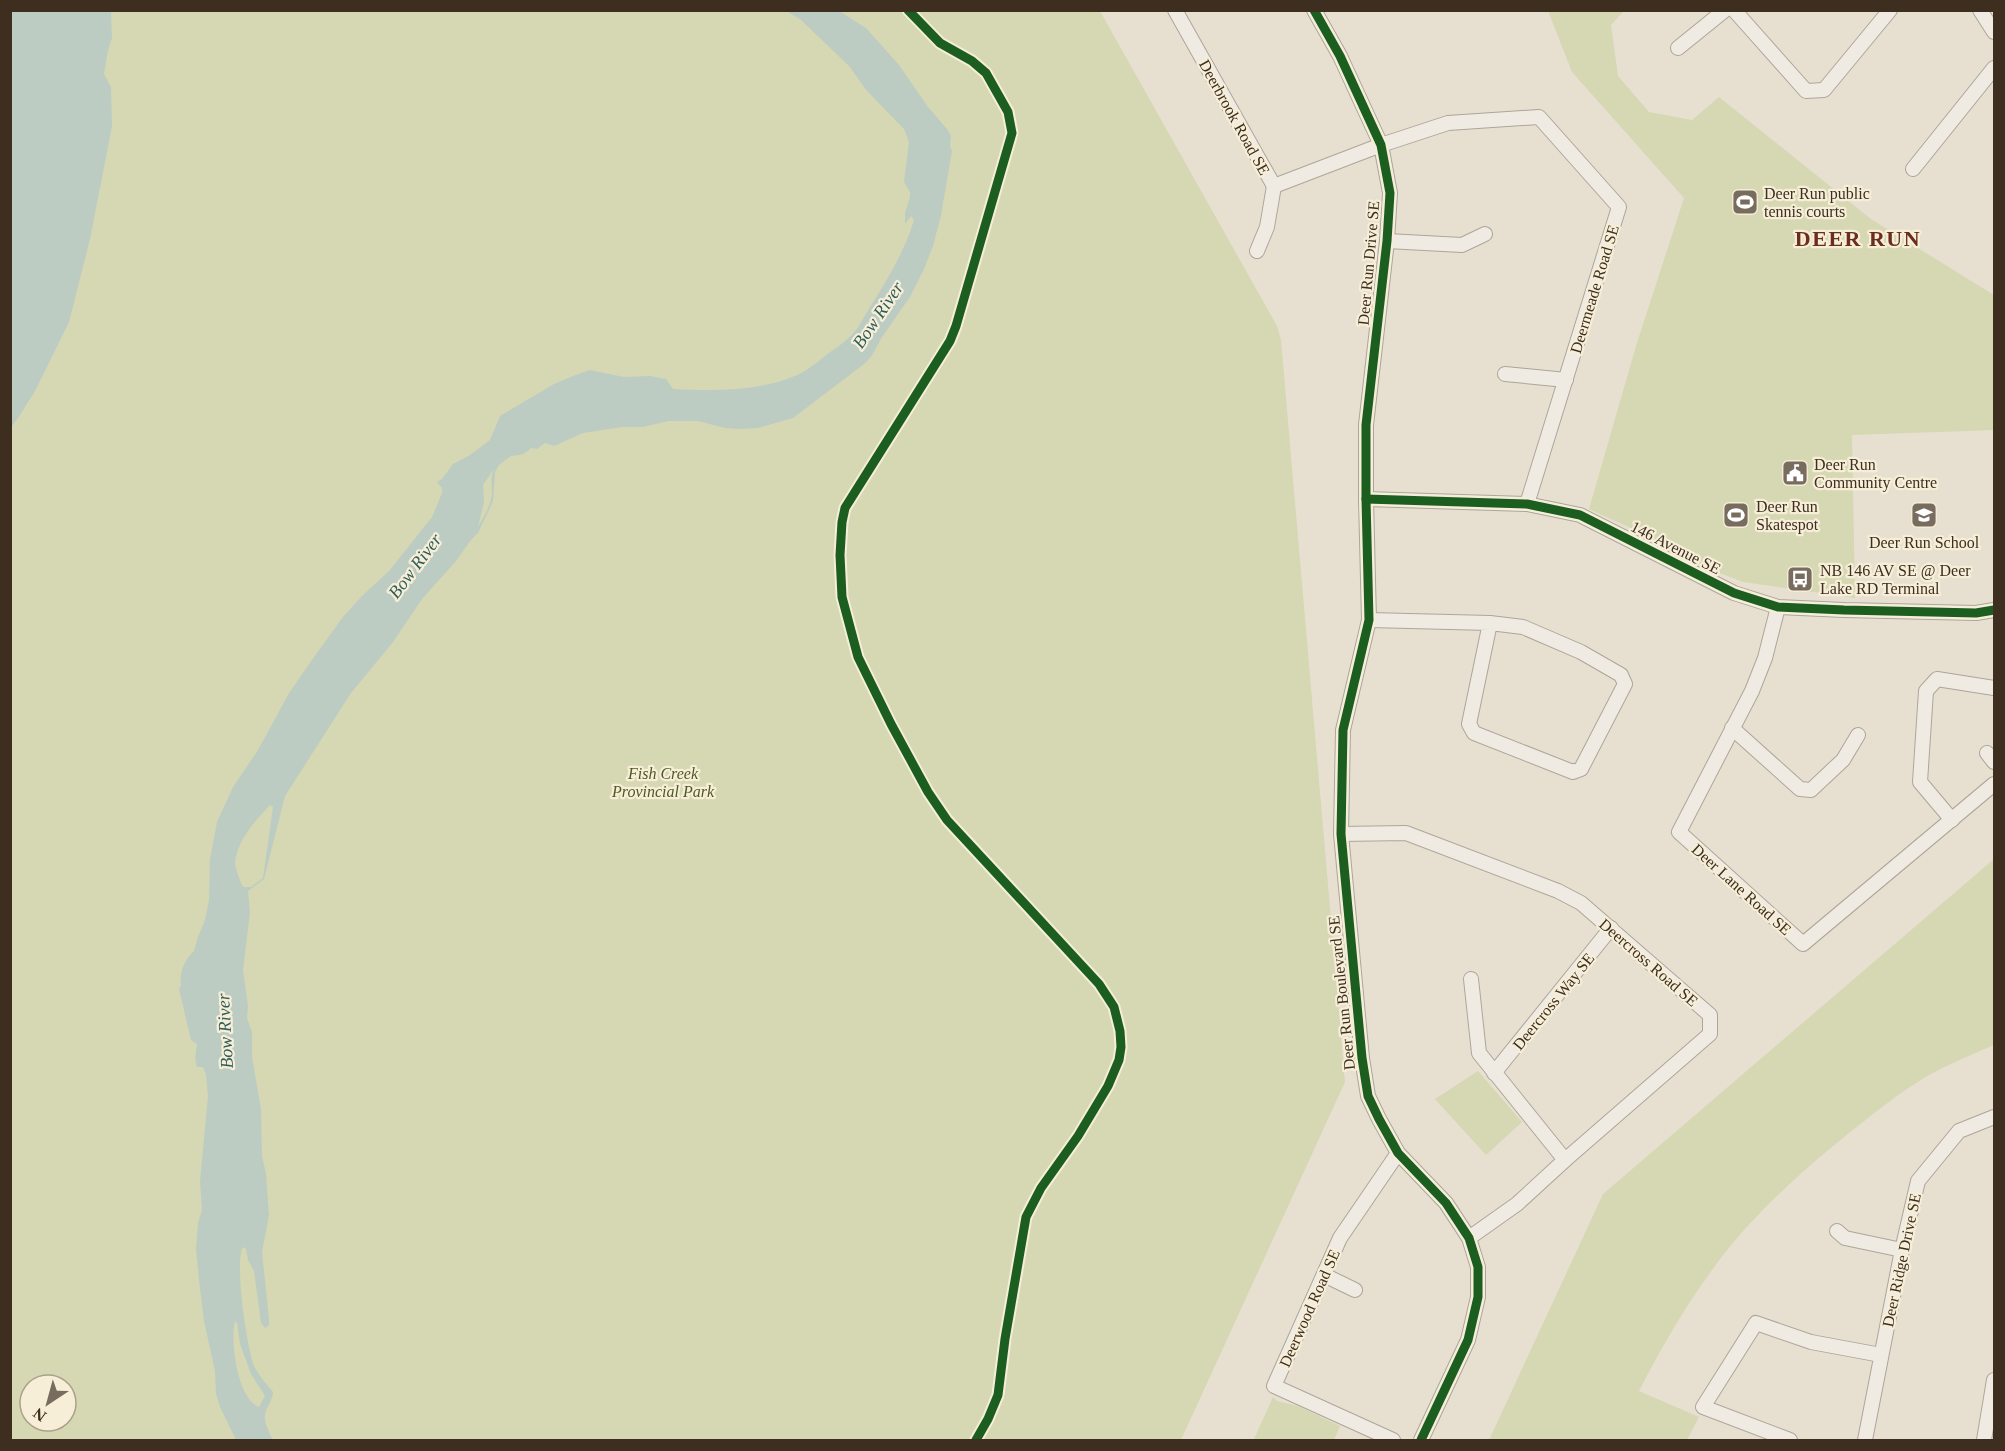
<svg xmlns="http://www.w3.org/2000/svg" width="2005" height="1451" font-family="'Times New Roman',serif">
	<rect width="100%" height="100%" fill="#e7e0d1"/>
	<g fill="#d6d7b3" fill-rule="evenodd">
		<path d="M62 11H1100L1277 326 1281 340 1345 1082 1181 1440H11L10 385ZM30 1385H66V1421H30Z"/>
		<path d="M1548 11H1624L1611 25 1618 76 1649 112 1692 120 1719 97 1871 219 1994 295V430L1852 435 1855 598 1743 582 1712 570 1633 529 1589 509 1636 346 1684 198 1572 72Z"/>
		<path d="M1994 859V1045C1971 1055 1946 1065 1924 1078 1901 1092 1879 1109 1858 1126 1808 1165 1752 1215 1715 1266 1686 1305 1661 1348 1639 1391L1699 1417 1687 1440H1489L1603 1194Z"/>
		<path d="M1478 1071 1522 1122 1486 1155 1435 1099Z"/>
		<path d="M1273 1397 1277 1401 1298 1406 1340 1426 1334 1440 1254 1439Z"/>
	</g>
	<g fill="#bcccc2" fill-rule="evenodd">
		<path d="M11 10 111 11 112 38 108 50 104 74 111 87 112 126 90 239 69 322 35 391 18 418 11 427Z"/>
		<path d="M786 11H839L866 28 899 65 928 107 947 129 951 136 950 146 952 151 941 215 933 246 924 269 910 297 882 337 871 357 864 364 793 418 758 428 742 429 725 428 698 421H668L643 427H622L583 433 554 446 545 443 537 449 531 448C525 455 519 455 511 456L499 465 495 472 493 501 478 533 471 540 456 561 422 599 393 642 351 693 285 796 264 879 248 891 250 912 243 970 248 1006 247 1018 252 1032V1057L261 1109 262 1156 266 1174 269 1215 262 1252 269 1319V1325L265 1328 261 1323 254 1271 248 1260 246 1249 243 1247C234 1262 247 1348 254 1366 259 1376 266 1383 273 1392 273 1400 268 1404 266 1411 262 1420 269 1432 273 1440H236L220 1407 216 1394 215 1371 204 1321 199 1280 196 1249 198 1223 202 1210 200 1181 208 1096 206 1075 203 1067H197C194 1058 196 1053 197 1044L191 1040 179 989 181 986C179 973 184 960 194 951L198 937 205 920 209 900 210 859 217 822 233 787 258 750 289 693 314 657 343 617 363 595 389 571 432 517 442 493V488L437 482 442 479 453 464 470 455 490 440 500 416 554 384 573 376 590 370 624 377 650 376 666 379 673 389C715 391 765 392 803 372 812 367 821 359 829 353 839 346 849 339 857 329 878 293 902 260 914 220L911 216 905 224V213L910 197V192L904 182 909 142 904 129 867 91 849 66 800 19ZM494 469C490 478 492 486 492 494 491 506 483 518 478 527L484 502 483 485ZM270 805 273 807 263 878 251 887H244L242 885C239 877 233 866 236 857 240 837 257 819 270 805ZM235 1321 237 1323 240 1344 251 1374 265 1396 259 1407C237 1399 230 1340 235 1321Z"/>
	</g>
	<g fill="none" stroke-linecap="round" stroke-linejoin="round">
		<defs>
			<g id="minor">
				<path d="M1175 10 1274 186 1381 145 1448 123 1539 117 1619 207 1527 504"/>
				<path d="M1314 10 1340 56 1381 145 1390 193 1387 241 1366 425V499L1369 620 1343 730 1341 834 1362 1058 1368 1096 1379 1119 1398 1153 1446 1203 1469 1238 1478 1267V1297L1468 1340 1421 1440"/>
				<path d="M1734 10 1806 91 1824 90 1890 10"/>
				<path d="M1980 10 1994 32"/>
				<path d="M1678 48 1725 10"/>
				<path d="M1913 169 1994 68"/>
				<path d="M1387 241 1462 245 1485 234"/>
				<path d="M1257 251 1267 227 1274 186"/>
				<path d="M1505 374 1566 380"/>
				<path d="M1366 499 1527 504 1580 515 1734 593 1778 607 1844 610 1976 613 1994 610"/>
				<path d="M1778 607 1765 658 1752 691 1679 832 1803 944 1994 784"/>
				<path d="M1369 620 1490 623 1523 627 1581 652 1621 675 1625 684 1581 769 1573 772 1474 733 1469 724 1490 623"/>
				<path d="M1732 728 1800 789 1811 790 1843 760 1858 735"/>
				<path d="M1987 753 1994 762"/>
				<path d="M1952 820 1920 782 1926 691 1937 679 1994 688"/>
				<path d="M1341 834 1406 833 1558 891 1581 903 1710 1015V1034L1565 1160 1517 1204 1469 1238"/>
				<path d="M1471 979 1479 1053 1565 1160"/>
				<path d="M1494 1073 1611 928"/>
				<path d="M1837 1231 1845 1238 1902 1250"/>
				<path d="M1324 1275 1355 1290"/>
				<path d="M1393 1440 1274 1386 1340 1238 1398 1153"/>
				<path d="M1790 1440 1703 1407 1756 1323 1811 1342 1881 1355"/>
				<path d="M1865 1440 1902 1250 1918 1181 1959 1131 1994 1117"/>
				<path d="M1984 1440 1994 1380"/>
			</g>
		</defs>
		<use href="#minor" stroke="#ada599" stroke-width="16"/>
		<use href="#minor" stroke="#efebe3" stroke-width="14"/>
		<defs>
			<g id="cycleway">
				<path d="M908 10 940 43 972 61 986 73 1008 112 1012 133 956 326 950 341 845 508 842 522 840 555 842 597 858 657 891 724 928 792 947 820 1099 984 1114 1007 1120 1031 1121 1047 1119 1060 1108 1086 1078 1136 1041 1188 1026 1217 1005 1339 998 1395 988 1419 976 1440"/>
				<path d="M1314 10 1340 56 1381 145 1390 193 1387 241 1366 425V499L1369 620 1343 730 1341 834 1362 1058 1368 1096 1379 1119 1398 1153 1446 1203 1469 1238 1478 1267V1297L1468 1340 1421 1440"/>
				<path d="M1366 499 1527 504 1580 515 1734 593 1778 607 1844 610 1976 613 1994 610"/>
			</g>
		</defs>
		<use href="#cycleway" stroke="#f7eed8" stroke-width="13"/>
		<use href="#cycleway" stroke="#1b5e20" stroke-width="9"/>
	</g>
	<defs>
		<symbol id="stadium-square" viewBox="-11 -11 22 22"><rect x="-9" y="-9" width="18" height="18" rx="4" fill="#786c5e" stroke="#f7eed8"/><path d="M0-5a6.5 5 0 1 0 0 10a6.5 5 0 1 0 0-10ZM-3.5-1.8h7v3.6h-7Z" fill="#fff"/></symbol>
		<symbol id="civic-square" viewBox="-11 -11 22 22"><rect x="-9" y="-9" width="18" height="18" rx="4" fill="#786c5e" stroke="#f7eed8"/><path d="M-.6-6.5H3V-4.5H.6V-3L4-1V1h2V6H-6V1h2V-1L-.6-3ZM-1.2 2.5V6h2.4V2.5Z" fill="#fff"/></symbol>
		<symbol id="school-square" viewBox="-11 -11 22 22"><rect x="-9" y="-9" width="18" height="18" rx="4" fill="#786c5e" stroke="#f7eed8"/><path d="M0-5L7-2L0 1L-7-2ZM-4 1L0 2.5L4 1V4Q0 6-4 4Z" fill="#fff"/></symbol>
		<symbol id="bus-square" viewBox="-11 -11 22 22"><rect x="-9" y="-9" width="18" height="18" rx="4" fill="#786c5e" stroke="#f7eed8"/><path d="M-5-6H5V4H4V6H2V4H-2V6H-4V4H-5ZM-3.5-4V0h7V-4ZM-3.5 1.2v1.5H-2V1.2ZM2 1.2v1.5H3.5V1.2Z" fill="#fff"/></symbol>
	</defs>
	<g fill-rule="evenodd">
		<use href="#stadium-square" x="1730" y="187" width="30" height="30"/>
		<use href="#civic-square" x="1780" y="458" width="30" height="30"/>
		<use href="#stadium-square" x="1721" y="500" width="30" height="30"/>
		<use href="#school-square" x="1909" y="500" width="30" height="30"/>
		<use href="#bus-square" x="1785" y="564" width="30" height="30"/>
	</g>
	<g text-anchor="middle" stroke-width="4.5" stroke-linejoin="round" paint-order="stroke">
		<g font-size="16" fill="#3d2e20" stroke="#f7eed8">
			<text transform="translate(1235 117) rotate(61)" y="6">Deerbrook Road SE</text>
			<text transform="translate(1368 263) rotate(-85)" y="6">Deer Run Drive SE</text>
			<text transform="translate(1594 289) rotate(-73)" y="6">Deermeade Road SE</text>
			<text transform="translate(1676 547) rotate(27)" y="6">146 Avenue SE</text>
			<text transform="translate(1742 889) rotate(42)" y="6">Deer Lane Road SE</text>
			<text transform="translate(1649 962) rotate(41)" y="6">Deercross Road SE</text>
			<text transform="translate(1341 993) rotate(-96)" y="6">Deer Run Boulevard SE</text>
			<text transform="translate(1553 1001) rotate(-51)" y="6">Deercross Way SE</text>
			<text transform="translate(1901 1260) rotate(-78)" y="6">Deer Ridge Drive SE</text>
			<text transform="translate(1309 1308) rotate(-66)" y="6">Deerwood Road SE</text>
		</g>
		<g font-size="16" fill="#3d2e20" stroke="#f7eed8" text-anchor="start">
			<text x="1764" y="199">Deer Run public<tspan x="1764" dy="18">tennis courts</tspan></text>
			<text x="1814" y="470">Deer Run<tspan x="1814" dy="18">Community Centre</tspan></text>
			<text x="1756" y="512">Deer Run<tspan x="1756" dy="18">Skatespot</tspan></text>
			<text x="1924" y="548" text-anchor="middle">Deer Run School</text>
			<text x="1820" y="576">NB 146 AV SE @ Deer<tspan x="1820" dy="18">Lake RD Terminal</tspan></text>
		</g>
		<g font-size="16" font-style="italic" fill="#4d5a26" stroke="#f7eed8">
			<text x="663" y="779">Fish Creek<tspan x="663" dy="18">Provincial Park</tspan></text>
		</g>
		<g font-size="18" font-style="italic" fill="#2f5d5a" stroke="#f7eed8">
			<text transform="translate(878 315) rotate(-56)" y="6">Bow River</text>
			<text transform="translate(415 566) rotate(-53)" y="6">Bow River</text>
			<text transform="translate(225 1031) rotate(-93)" y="6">Bow River</text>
		</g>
		<g font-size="22" font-weight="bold" letter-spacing="1.5" fill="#6b2e1e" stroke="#f7eed8">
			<text x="1858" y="246">DEER RUN</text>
		</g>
	</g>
	<rect width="2005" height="1451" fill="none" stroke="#3d2e20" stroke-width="24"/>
	<g transform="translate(48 1403) rotate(216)"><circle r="28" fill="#f7eed8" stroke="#ada18e" stroke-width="1.5"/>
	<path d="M0-4.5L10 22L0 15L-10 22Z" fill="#786c5e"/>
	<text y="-9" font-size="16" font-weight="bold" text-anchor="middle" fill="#3d2e20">N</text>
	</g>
</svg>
